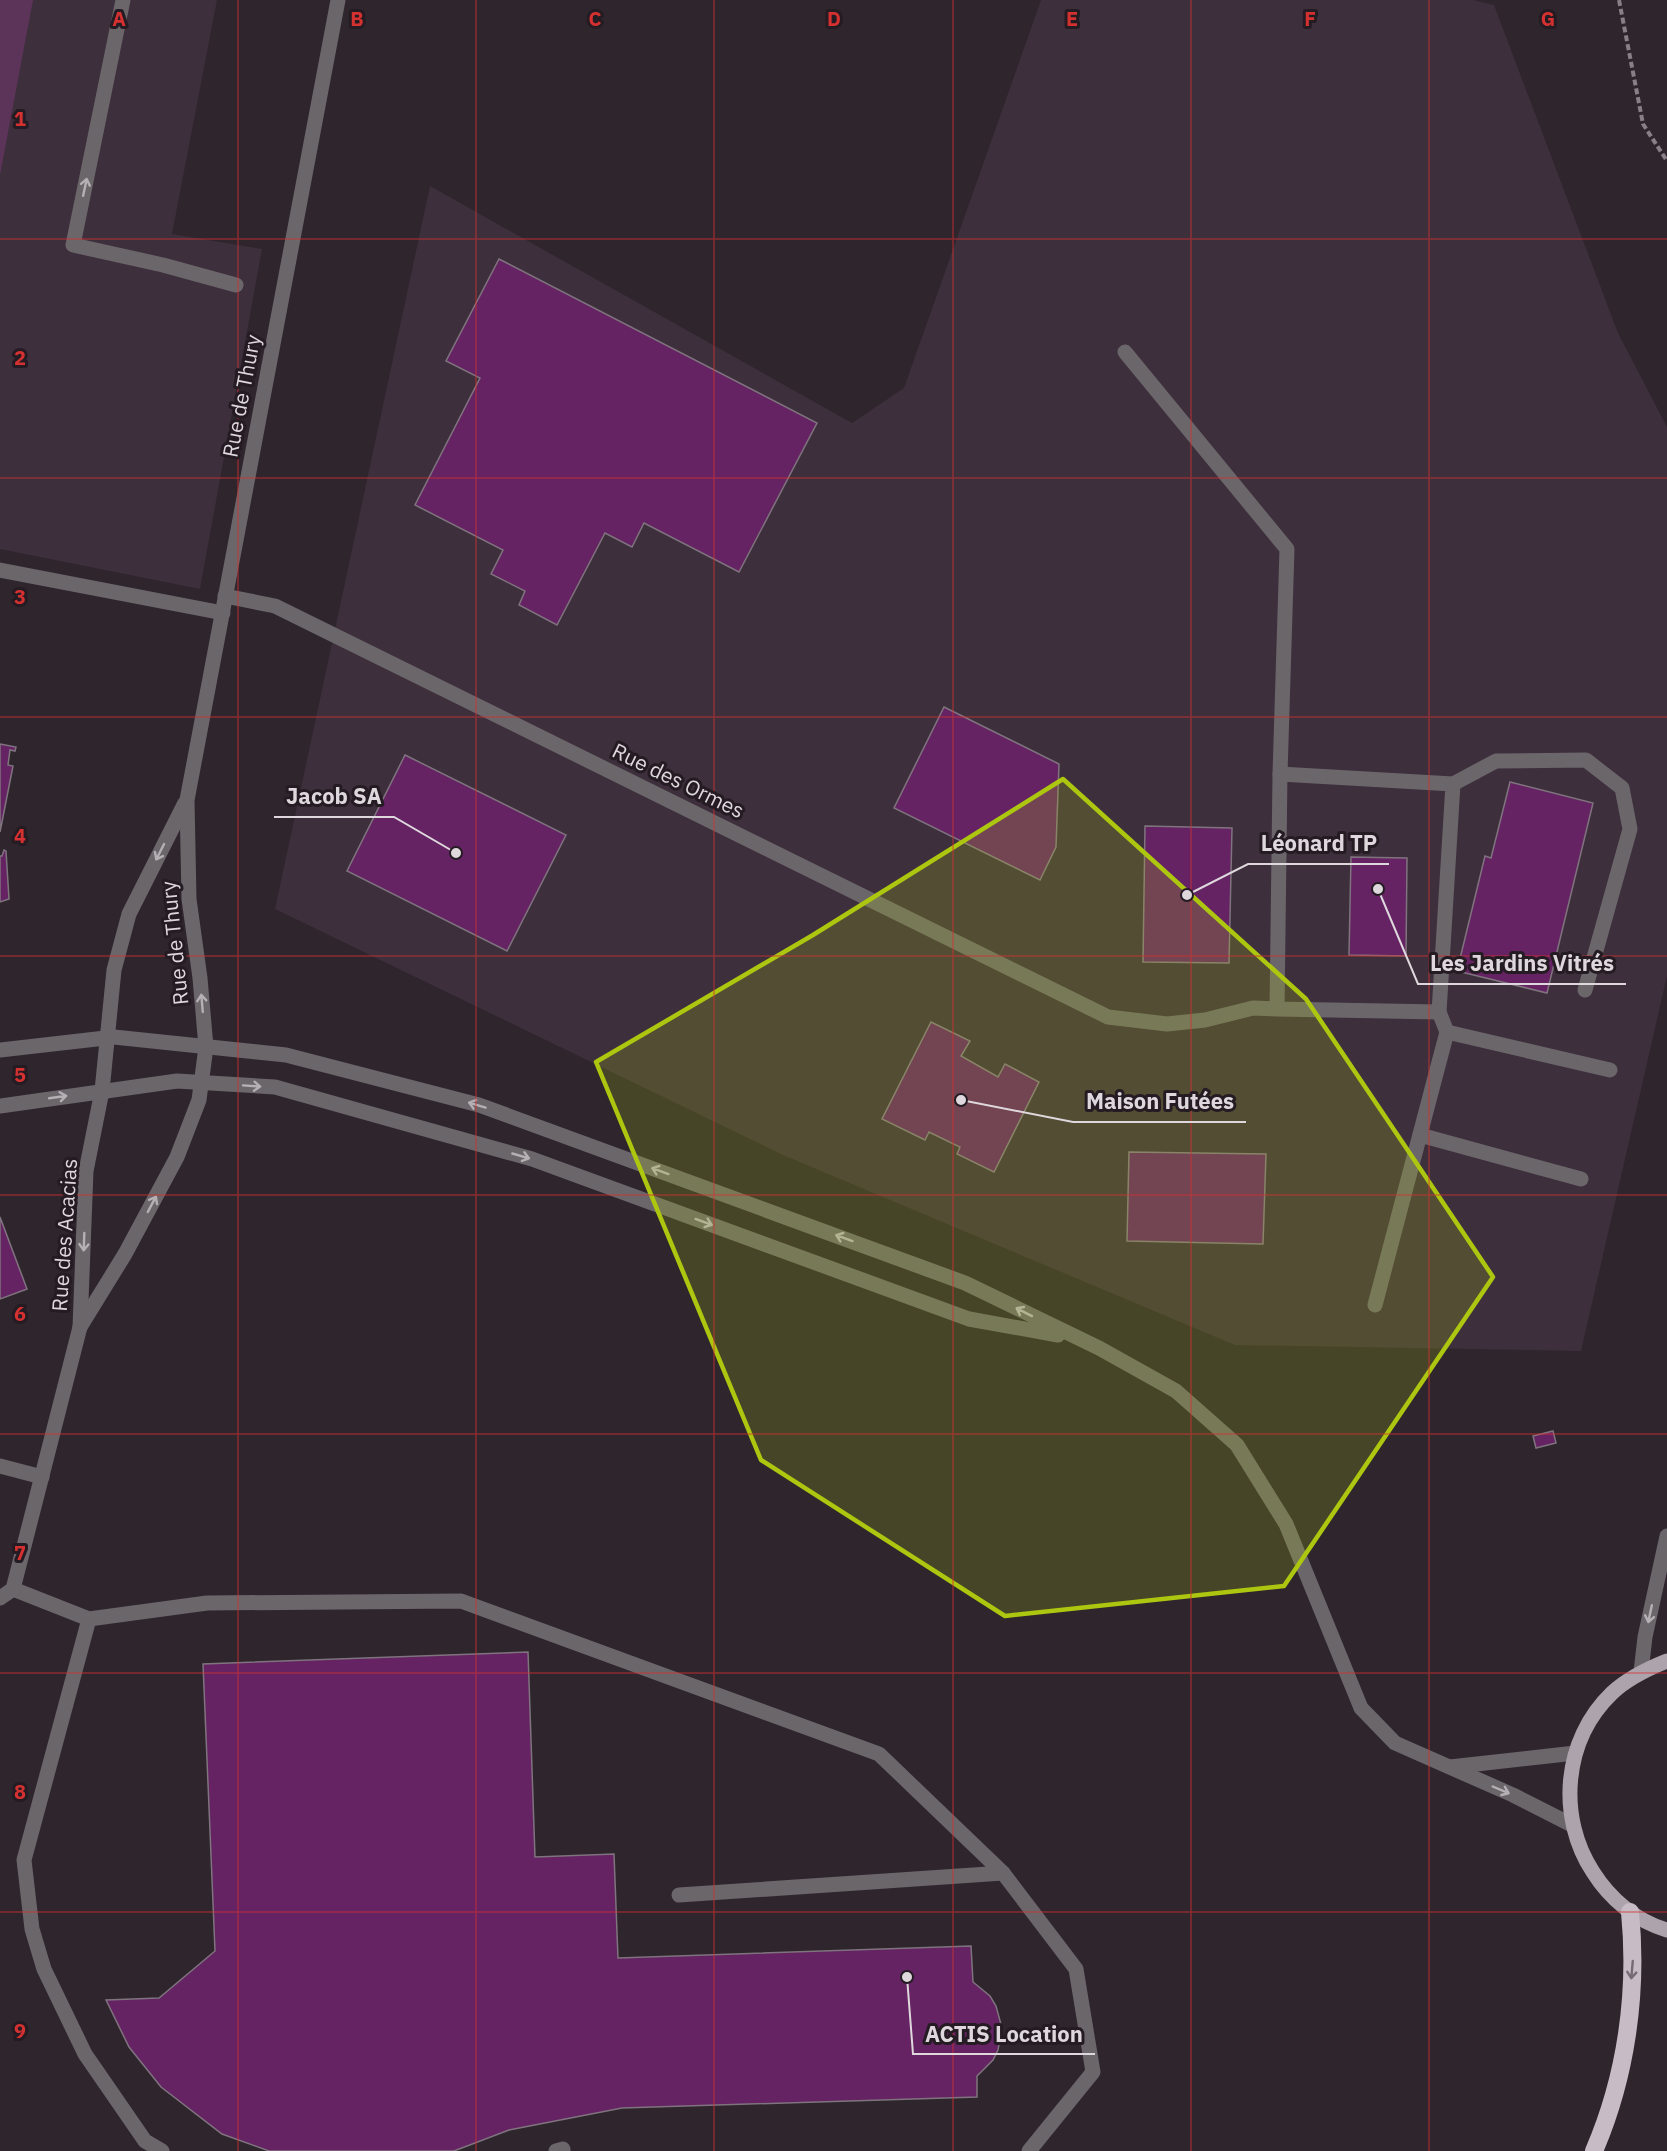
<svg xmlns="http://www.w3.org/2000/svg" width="1667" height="2151" font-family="'IBM Plex Sans',sans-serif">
	<rect width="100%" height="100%" fill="#2e252d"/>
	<g fill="#3d2f3c">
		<path d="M0 0H217L172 234 262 249 200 589 0 549Z"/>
		<path d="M1041 0H1473L1494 5 1618 333 1667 427V976L1581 1351 1235 1345 783 1155 275 909 430 186 852 423 904 388Z"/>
	</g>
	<path fill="#5c345a" d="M0 0H33L0 175Z"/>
	<g fill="#652363" stroke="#7f747e" stroke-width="1.5">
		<path d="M499 259 817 423 739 572 644 523 632 547 605 533 557 625 519 605 525 591 491 574 503 550 415 505 480 378 446 361Z"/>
		<path d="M944 707 1059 764 1056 847 1040 880 894 808Z"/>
		<path d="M0 744 16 747 15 751 10 750 8 765 13 766 0 832Z"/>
		<path d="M405 755 566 835 507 951 347 871Z"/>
		<path d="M1510 782 1593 803 1547 993 1457 971 1485 856 1491 858Z"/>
		<path d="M1145 826 1232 828 1229 963 1143 962Z"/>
		<path d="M4 850 6 851 9 899 0 902V856H2Z"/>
		<path d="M1351 857 1407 858 1406 956 1349 955Z"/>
		<path d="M931 1022 970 1041 961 1056 998 1077 1005 1064 1039 1082 994 1172 957 1154 960 1147 929 1132 925 1140 882 1119Z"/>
		<path d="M1129 1152 1266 1154 1263 1244 1127 1241Z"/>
		<path d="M0 1217 27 1289 0 1299Z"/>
		<path d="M1553 1431 1556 1443 1536 1448 1533 1436Z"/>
		<path d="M528 1652 535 1857 614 1854 618 1958 971 1946 973 1982 990 1996 996 2006 1002 2028 998 2050 993 2060 977 2076V2097L622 2108 509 2130 454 2151H269L222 2134 161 2087 129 2047 106 2000 159 1998 215 1951 203 1664Z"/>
	</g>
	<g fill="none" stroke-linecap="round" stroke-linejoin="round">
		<path stroke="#878086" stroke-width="4" stroke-dasharray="6 3" stroke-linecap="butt" d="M1619 0 1643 124 1667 161"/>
		<g stroke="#6b666a" stroke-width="15">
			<path d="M123 0 73 245 163 265 236 285"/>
			<path d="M1125 352 1287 549 1280 774"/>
			<path d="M0 570 223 613"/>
			<path d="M225 596 275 606 1108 1017 1167 1024 1205 1020 1253 1008 1277 1009 1439 1012 1453 784 1280 774 1277 1009"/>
			<path d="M1453 784 1496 761 1586 760 1622 788 1630 829 1585 990"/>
			<path d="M1447 1032 1610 1070"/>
			<path d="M0 1050 114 1037 286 1055 479 1105 965 1283 1099 1348 1176 1391 1237 1445 1286 1524 1361 1708 1395 1743 1513 1795 1572 1825"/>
			<path d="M0 1106 177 1081 275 1087 532 1159 969 1319 1058 1335"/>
			<path d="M1420 1135 1581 1179"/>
			<path d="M1375 1305 1447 1032 1439 1012"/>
			<path d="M80 1327 125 1254 177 1157 199 1100 206 1047 200 978 189 899 187 800 338 0"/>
			<path d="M0 1466 42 1477"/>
			<path d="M13 1589 89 1619 207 1603 461 1601 879 1754 1003 1873 1076 1969 1093 2072 1029 2151"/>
			<path d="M0 1598 13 1589 80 1327 86 1171 102 1091 114 970 129 914 185 803"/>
			<path d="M89 1619 24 1860 32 1929 44 1969 85 2054 145 2141 162 2151"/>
			<path d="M1641 1672 1645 1637 1667 1536"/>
			<path d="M1450 1767 1575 1753"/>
			<path d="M679 1895 1003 1873"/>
			<path d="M556 2151 563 2149V2151"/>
		</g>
		<path stroke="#ada3ac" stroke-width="15" d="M1667 1661C1647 1669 1628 1678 1612 1693 1563 1740 1557 1817 1593 1872 1610 1899 1636 1921 1667 1930"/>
		<path stroke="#c7bbc6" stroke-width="18" d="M1594 2151C1626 2077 1638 1993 1630 1912"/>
	</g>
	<defs><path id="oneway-shaft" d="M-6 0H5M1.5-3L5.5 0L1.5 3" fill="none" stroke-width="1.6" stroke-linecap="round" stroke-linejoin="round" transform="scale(1.5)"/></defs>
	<g stroke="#b6b0b5">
		<use href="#oneway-shaft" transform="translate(85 187) rotate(-78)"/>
		<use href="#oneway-shaft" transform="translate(160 852) rotate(117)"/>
		<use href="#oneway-shaft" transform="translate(202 1003) rotate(-95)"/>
		<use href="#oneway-shaft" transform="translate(252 1086) rotate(4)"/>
		<use href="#oneway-shaft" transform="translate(58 1097) rotate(-8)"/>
		<use href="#oneway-shaft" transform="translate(477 1105) rotate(-163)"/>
		<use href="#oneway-shaft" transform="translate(521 1156) rotate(16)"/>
		<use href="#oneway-shaft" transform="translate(660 1171) rotate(-160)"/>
		<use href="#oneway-shaft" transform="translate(152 1204) rotate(-62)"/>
		<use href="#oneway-shaft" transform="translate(704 1222) rotate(20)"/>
		<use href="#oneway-shaft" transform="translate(844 1238) rotate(-160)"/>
		<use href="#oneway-shaft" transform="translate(84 1242) rotate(92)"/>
		<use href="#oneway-shaft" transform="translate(1024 1312) rotate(-153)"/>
		<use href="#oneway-shaft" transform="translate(1650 1614) rotate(102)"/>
		<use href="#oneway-shaft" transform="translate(1501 1790) rotate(23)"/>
	</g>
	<use stroke="#766b74" href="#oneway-shaft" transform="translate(1632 1970) rotate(95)"/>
	<path fill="#adc60f" fill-opacity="0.2" stroke="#adc60f" stroke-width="4.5" stroke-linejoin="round" d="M1063 779 1306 999 1493 1277 1284 1586 1005 1616 761 1460 596 1062 813 935Z"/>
	<path fill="none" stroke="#d63131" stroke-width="1.5" stroke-opacity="0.55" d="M238 0V2151M476 0V2151M714 0V2151M953 0V2151M1191 0V2151M1429 0V2151M0 239H1667M0 478H1667M0 717H1667M0 956H1667M0 1195H1667M0 1434H1667M0 1673H1667M0 1912H1667"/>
	<g text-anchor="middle" stroke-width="6" stroke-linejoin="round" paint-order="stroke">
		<g font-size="21" fill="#ded8dd" stroke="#241b23">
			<text transform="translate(242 396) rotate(-79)" y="7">Rue de Thury</text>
			<text transform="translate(678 781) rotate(26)" y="7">Rue des Ormes</text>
			<text transform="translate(175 943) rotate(-96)" y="7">Rue de Thury</text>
			<text transform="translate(65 1235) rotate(-86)" y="7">Rue des Acacias</text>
		</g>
	</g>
	<g font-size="20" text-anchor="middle" font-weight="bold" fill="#d63131" stroke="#241b23" stroke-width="6" stroke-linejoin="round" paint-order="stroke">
		<text x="119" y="26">A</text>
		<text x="357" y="26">B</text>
		<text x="595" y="26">C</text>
		<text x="834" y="26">D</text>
		<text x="1072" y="26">E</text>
		<text x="1310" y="26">F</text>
		<text x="1548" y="26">G</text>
		<text x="20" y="126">1</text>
		<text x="20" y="365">2</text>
		<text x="20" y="604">3</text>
		<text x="20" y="843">4</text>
		<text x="20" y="1082">5</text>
		<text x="20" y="1321">6</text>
		<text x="20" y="1560">7</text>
		<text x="20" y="1799">8</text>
		<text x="20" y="2038">9</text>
	</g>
	<path fill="none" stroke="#ded8dd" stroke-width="2" d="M456 853L394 817H274M1187 895L1248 864H1389M1378 889L1418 984H1626M961 1100L1073 1122H1246M907 1977L913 2054H1095"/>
	<g fill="#ded8dd" stroke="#241b23" stroke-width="2">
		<circle cx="456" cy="853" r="6"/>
		<circle cx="1187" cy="895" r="6"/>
		<circle cx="1378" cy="889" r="6"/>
		<circle cx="961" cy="1100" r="6"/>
		<circle cx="907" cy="1977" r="6"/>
	</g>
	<g font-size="22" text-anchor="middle" font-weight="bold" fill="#ded8dd" stroke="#241b23" stroke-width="6" stroke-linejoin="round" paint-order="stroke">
		<text x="334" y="804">Jacob SA</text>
		<text x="1319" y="851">Léonard TP</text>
		<text x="1522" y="971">Les Jardins Vitrés</text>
		<text x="1160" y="1109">Maison Futées</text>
		<text x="1004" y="2042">ACTIS Location</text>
	</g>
</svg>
